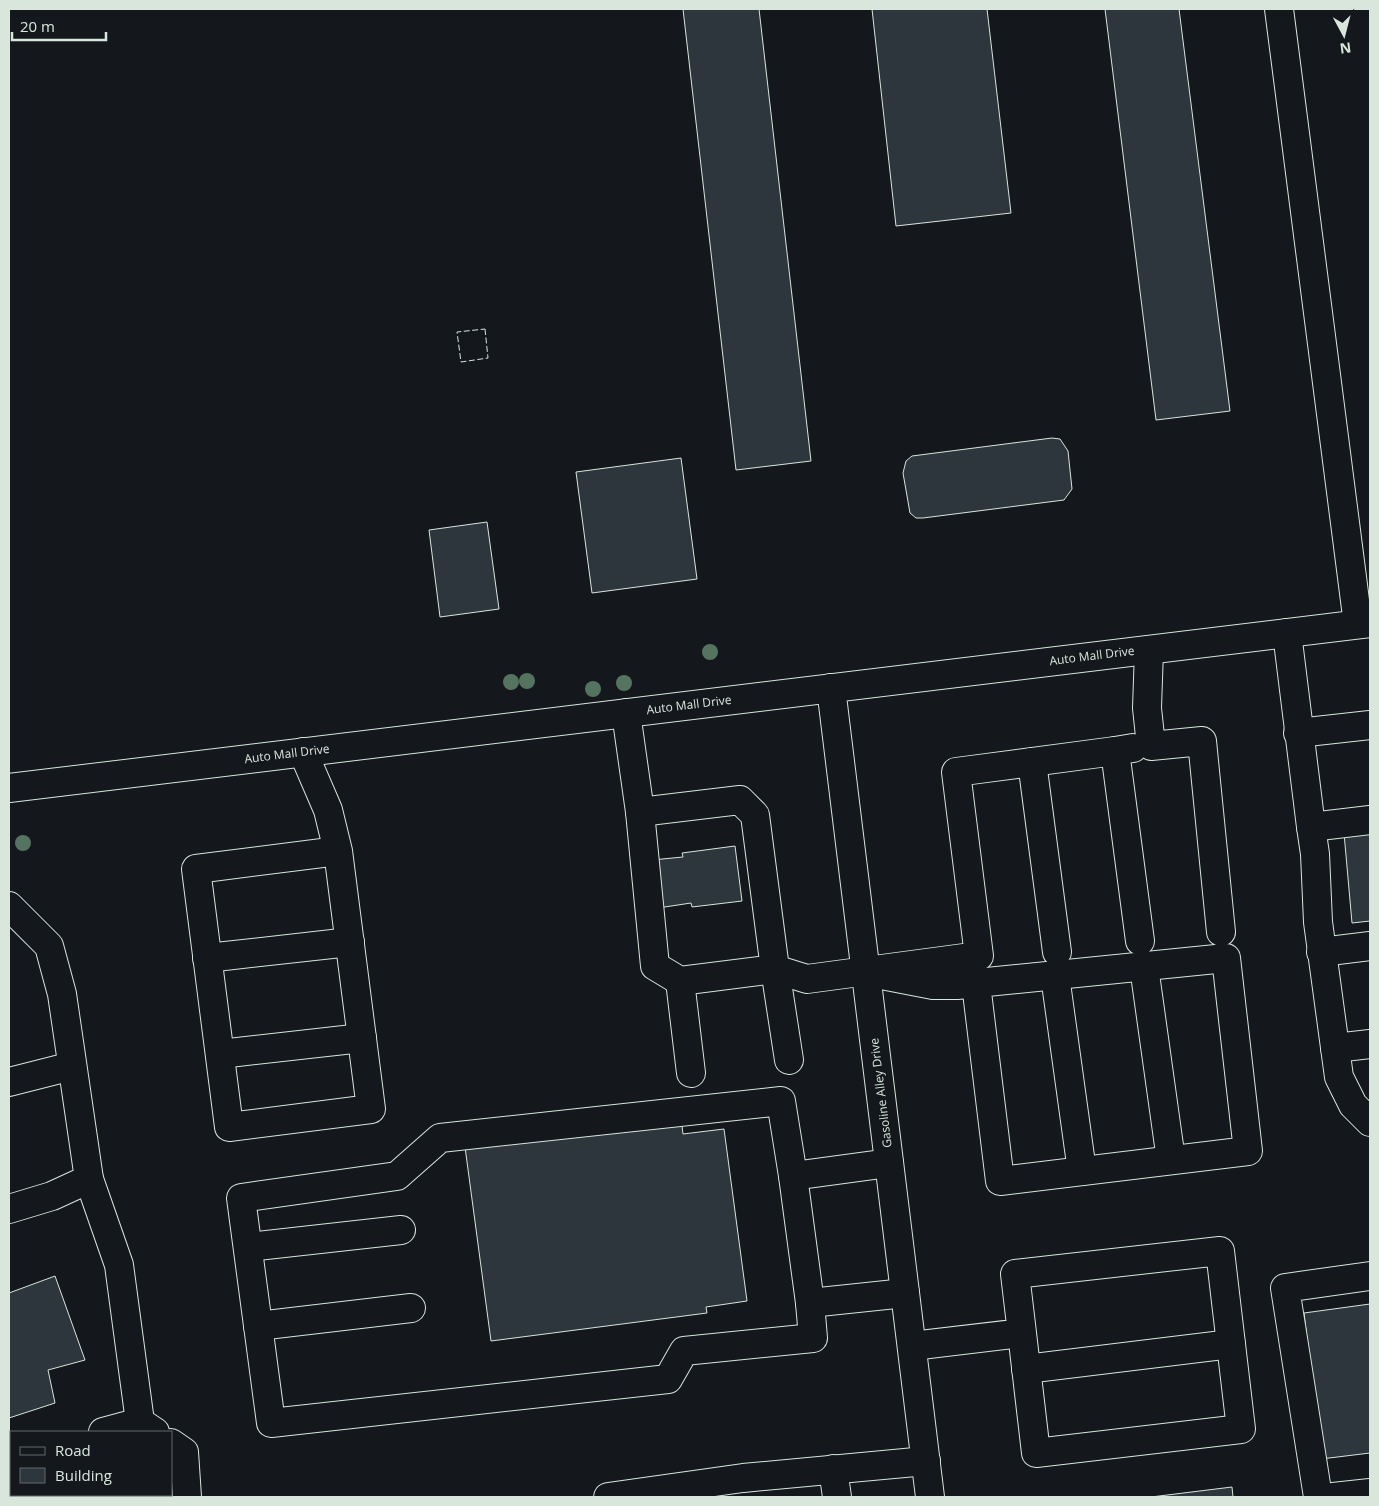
<svg xmlns="http://www.w3.org/2000/svg" width="1379" height="1506" font-family="'Open Sans',sans-serif">
	<rect width="100%" height="100%" fill="#14181c"/>
	<g fill="#2c363c" stroke="#d8e6dc">
		<path d="M683 9H759L811 461 736 470Z"/>
		<path d="M872 9H987L1011 213 896 226Z"/>
		<path d="M1105 9H1179L1230 411 1156 420Z"/>
		<path d="M1052 438 1060 439 1068 451 1072 489 1064 500 923 518H916L910 513 903 473 906 461 912 456Z"/>
		<path d="M681 458 697 579 592 593 576 472Z"/>
		<path d="M487 522 499 609 440 617 429 530Z"/>
		<path d="M1370 829V921L1352 923 1344 833Z"/>
		<path d="M735 846 742 901 692 907 691 903 658 908 652 860 683 857 682 853Z"/>
		<path d="M681 1118 683 1134 724 1129 747 1301 706 1307 707 1313 491 1341 465 1147Z"/>
		<path d="M55 1276 85 1360 48 1370 55 1403 9 1418V1293Z"/>
		<path d="M1370 1304V1453L1321 1459 1304 1313Z"/>
		<path d="M1232 1487 1233 1497H1151Z"/>
	</g>
	<g fill="none" stroke-linecap="round" stroke-linejoin="round">
		<defs>
			<g id="minor">
				<path d="M1279 9 1358 624"/>
				<path d="M1287 633 1311 827 1370 820"/>
				<path d="M1149 650 1147 708 1151 746 1202 741 1221 932"/>
				<path d="M831 688 930 1497"/>
				<path d="M626 713 640 812 740 800 755 815 775 969 807 979 979 956 956 772 1115 751"/>
				<path d="M1298 733 1370 725"/>
				<path d="M1133 748 1115 751 1140 941"/>
				<path d="M303 752 328 810 338 851 371 1109 229 1127 196 869 338 851"/>
				<path d="M1032 762 1057 952"/>
				<path d="M9 788 1370 623"/>
				<path d="M640 812 655 966 680 981 775 969 789 1060"/>
				<path d="M1311 827 1315 854 1318 922 1339 1077 1353 1105 1370 1122"/>
				<path d="M9 906 49 946 62 994 89 1179 52 1196 9 1209"/>
				<path d="M1321 952 1370 946"/>
				<path d="M207 958 350 942"/>
				<path d="M1144 967 1171 1160"/>
				<path d="M866 972 933 985H957L1226 958 1248 1151 1000 1181 976 984"/>
				<path d="M1055 976 1082 1171"/>
				<path d="M680 981 691 1073"/>
				<path d="M1335 1048 1370 1044"/>
				<path d="M220 1054 362 1038"/>
				<path d="M9 1082 72 1066"/>
				<path d="M889 1163 793 1176 810 1303 905 1293"/>
				<path d="M793 1176 781 1101 440 1138 397 1176 241 1198 271 1423 668 1379 684 1351 813 1338 810 1303"/>
				<path d="M89 1179 119 1265 140 1422 155 1432"/>
				<path d="M248 1247 401 1230"/>
				<path d="M258 1326 411 1308"/>
				<path d="M912 1346 1022 1333 1015 1274 1220 1251 1241 1429 1036 1453 1022 1333"/>
				<path d="M1026 1369 1231 1344"/>
				<path d="M103 1432 140 1422"/>
				<path d="M171 1443 184 1452 187 1497"/>
				<path d="M9 1459 11 1458"/>
				<path d="M833 1469 837 1497"/>
				<path d="M608 1497 743 1478 926 1461"/>
				<path d="M1318 1497 1285 1288 1370 1276"/>
				<path d="M1333 1497 1370 1493"/>
			</g>
		</defs>
		<use href="#minor" stroke="#d8e6dc" stroke-width="30"/>
		<use href="#minor" stroke="#14181c" stroke-width="28"/>
		<path stroke="#d8e6dc" stroke-width="1" stroke-dasharray="6 2.5" stroke-linecap="butt" d="M485 329 488 358 461 362 457 332Z"/>
	</g>
	<g fill="#55745f">
		<circle cx="710" cy="652" r="8"/>
		<circle cx="527" cy="681" r="8"/>
		<circle cx="511" cy="682" r="8"/>
		<circle cx="624" cy="683" r="8"/>
		<circle cx="593" cy="689" r="8"/>
		<circle cx="23" cy="843" r="8"/>
	</g>
	<g text-anchor="middle" stroke-width="4" stroke-linejoin="round" paint-order="stroke">
		<g font-size="12" fill="#d8e6dc" stroke="#14181c">
			<text transform="translate(1092 656) rotate(-7)" y="4">Auto Mall Drive</text>
			<text transform="translate(689 705) rotate(-7)" y="4">Auto Mall Drive</text>
			<text transform="translate(287 754) rotate(-7)" y="4">Auto Mall Drive</text>
			<text transform="translate(881 1093) rotate(-97)" y="4">Gasoline Alley Drive</text>
		</g>
	</g>
	<rect width="1379" height="1506" fill="none" stroke="#d8e6dc" stroke-width="20"/>
	<rect x="10" y="1431" width="162" height="65" fill="#14181c" stroke="#626a69"/>
	<rect x="20" y="1447" width="25" height="8" fill="#14181c" stroke="#626a69"/>
	<text x="55" y="1456" font-size="15" fill="#d8e6dc">Road</text>
	<rect x="20" y="1468" width="25" height="15" fill="#2c363c" stroke="#626a69"/>
	<text x="55" y="1481" font-size="15" fill="#d8e6dc">Building</text>
	<g transform="translate(1344 35) rotate(173)" stroke="#14181c" stroke-width="4" paint-order="stroke">
	<path d="M0-4L9 19L0 12L-9 19Z" fill="#d8e6dc"/>
	<text y="-8" font-size="14" font-weight="bold" text-anchor="middle" fill="#d8e6dc">N</text>
	</g>
	<path d="M12 32v8h94v-8" fill="none" stroke="#d8e6dc" stroke-width="2.5"/>
	<text x="20" y="32" font-size="15" fill="#d8e6dc" stroke="#14181c" stroke-width="4" paint-order="stroke">20 m</text>
</svg>
